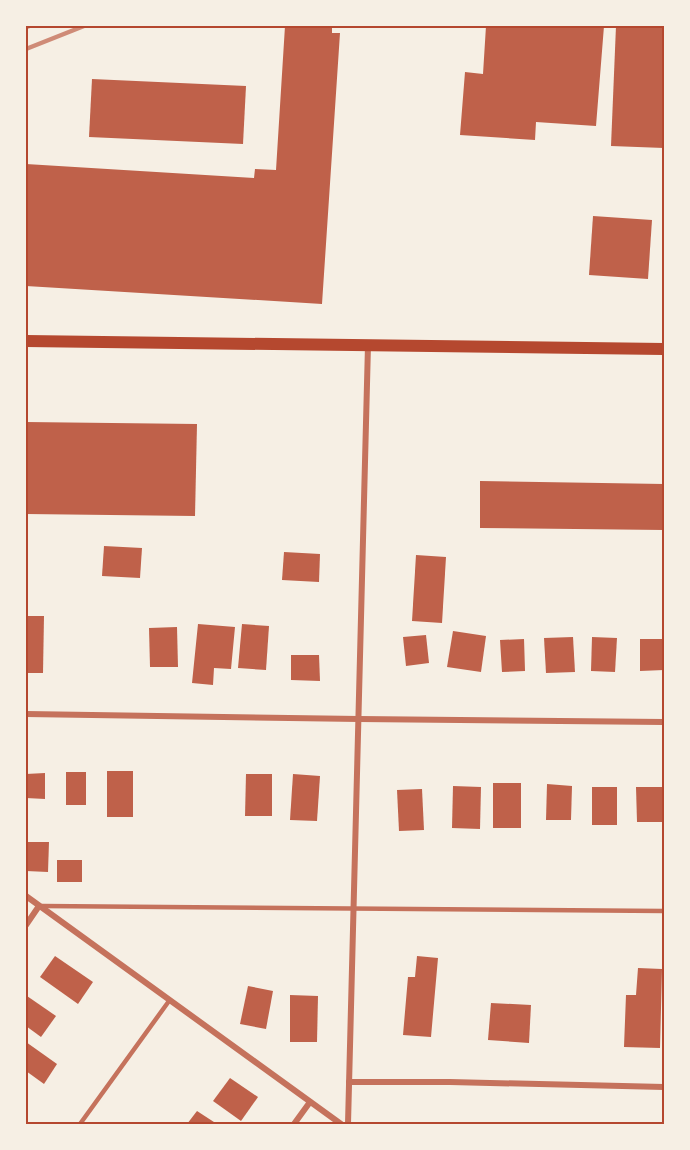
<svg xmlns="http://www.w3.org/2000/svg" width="690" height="1150" font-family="'Nunito Sans',sans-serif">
	<rect width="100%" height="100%" fill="#f6efe4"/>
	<g fill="#bf614a">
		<path d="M285 26H332V33H340L322 304 26 286V164L254 178 255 169 276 170Z"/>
		<path d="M486 26 507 28V26H538L567 28V26H604L596 126 536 122 535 140 460 135 465 72 483 74Z"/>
		<path d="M616 26H664V148L611 146Z"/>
		<path d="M92 79 246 86 243 144 89 137Z"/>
		<path d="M593 216 652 220 648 279 589 275Z"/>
		<path d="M26 422 197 424 195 516 26 514Z"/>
		<path d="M480 481 664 484V530L480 528Z"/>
		<path d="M104 546 142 548 140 578 102 576Z"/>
		<path d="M284 552 320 554 319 582 282 580Z"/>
		<path d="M416 555 446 557 442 623 412 621Z"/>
		<path d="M26 616H44L43 673H26Z"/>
		<path d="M198 624 235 627 231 669 214 668 213 685 192 683Z"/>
		<path d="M242 624 269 626 266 670 238 668Z"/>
		<path d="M177 627 178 667H150L149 628Z"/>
		<path d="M453 631 486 636 481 672 447 667Z"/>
		<path d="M426 635 429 663 406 666 403 637Z"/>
		<path d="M573 637 575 672 546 673 544 638Z"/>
		<path d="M592 637 617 638 615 672 591 671Z"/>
		<path d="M524 639 525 671 502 672 500 640Z"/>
		<path d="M640 639H664V670L640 671Z"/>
		<path d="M291 655H319L320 681 291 680Z"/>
		<rect x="107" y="771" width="26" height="46"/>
		<rect x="66" y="772" width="20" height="33"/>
		<path d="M45 773V799L26 798V774Z"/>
		<path d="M246 774H272V816H245Z"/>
		<path d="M293 774 320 776 317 821 290 820Z"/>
		<rect x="493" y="783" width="28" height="45"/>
		<path d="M547 784 572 786 571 820H546Z"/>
		<path d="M453 786 481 787 480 829 452 828Z"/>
		<rect x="592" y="787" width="25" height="38"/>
		<path d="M636 787H663L664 822H637Z"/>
		<path d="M422 789 424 830 399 831 397 790Z"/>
		<path d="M26 842H49L48 872 26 871Z"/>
		<rect x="57" y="860" width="25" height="22"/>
		<path d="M55 956 93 982 78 1004 40 977Z"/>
		<path d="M417 956 438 958 431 1037 403 1035 408 977H415Z"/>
		<path d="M638 968 662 969 660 1048 624 1047 626 995H636Z"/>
		<path d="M248 986 273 991 266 1029 240 1024Z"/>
		<path d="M290 995 318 996 317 1042H290Z"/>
		<path d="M27 996 56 1016 41 1037 26 1026V999Z"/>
		<path d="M491 1003 531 1005 529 1043 488 1040Z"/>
		<path d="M26 1042 57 1064 44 1084 26 1071Z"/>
		<path d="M230 1078 258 1097 241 1121 213 1101Z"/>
		<path d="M197 1111 217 1124H187Z"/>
	</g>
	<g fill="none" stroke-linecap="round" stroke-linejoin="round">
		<g stroke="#c5725c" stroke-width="4.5">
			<path d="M42 906 664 911"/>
			<path d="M80 1124 169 1001"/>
		</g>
		<g stroke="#c5725c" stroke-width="6">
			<path d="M26 714 359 719 664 722"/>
			<path d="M26 896 341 1124"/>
			<path d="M26 925 39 906"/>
			<path d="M349 1082H450L664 1087"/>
			<path d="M294 1124 310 1102"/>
			<path d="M348 1124 368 345"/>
		</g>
		<path stroke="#b5482f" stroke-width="12" d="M26 341 664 349"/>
		<g stroke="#cf8b77" stroke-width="4.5">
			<path d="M26 27 29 26"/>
			<path d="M26 49 84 26"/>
		</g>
	</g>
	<rect width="690" height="1150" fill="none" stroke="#f6efe4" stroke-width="54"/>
	<rect x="27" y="27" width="636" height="1096" fill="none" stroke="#b5482f" stroke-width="2"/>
</svg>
